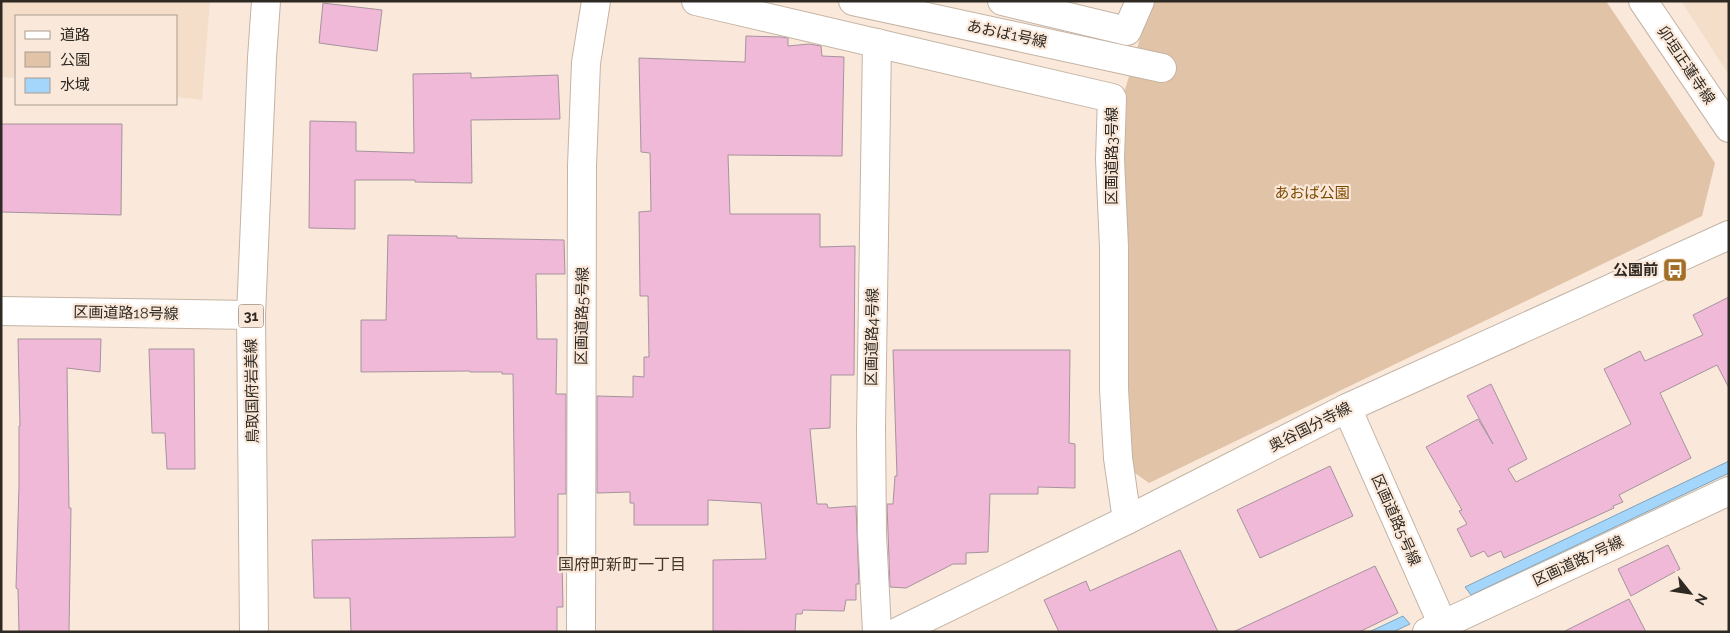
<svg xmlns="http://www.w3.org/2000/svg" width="1730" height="633" font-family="Raleway,'Noto Sans JP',sans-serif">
	<rect width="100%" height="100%" fill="#fae9da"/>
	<g fill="#f4dec9">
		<path d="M1 1H210L202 100 176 97V16H16V78L1 77Z"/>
		<path d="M1681 1H1729V75Z"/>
	</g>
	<path fill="#e1c3a7" d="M1153 1H1606L1715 163 1702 216 1149 483 1128 468 1120 107 1148 11Z"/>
	<g fill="#a3d6fa" stroke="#80a2ba">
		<path d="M1729 461V473L1471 595 1465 587Z"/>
		<path d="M1403 616 1410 624 1393 632H1369Z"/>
	</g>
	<g fill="#efb9d7" stroke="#a6939d">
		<path d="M323 3 382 10 377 51 319 43Z"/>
		<path d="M746 36 781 37 788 38V46L809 44 821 46 822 56 844 57 842 156 728 155 730 214H820V247L855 246 854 375H831L830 428 810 429 817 504H827L828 508 856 506 859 584H856V600H846L844 611 803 610 802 614H796L795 632 713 631V560L766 559 761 503 708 500V525H634V503H630V492L597 493V396L633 397V376L644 377V357H649L648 296H640L639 212 651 211 650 153 641 152 639 58 745 62Z"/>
		<path d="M471 73V78L558 75 560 119 471 120 472 183 415 182V180H355V229L309 228 310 121 356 122V151L414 153 413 74Z"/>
		<path d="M1 124H122L121 215 1 212Z"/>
		<path d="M388 235 457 236V238L564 240 565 274H536L537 339H557L556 394H566V494H558V561H562L563 607H557V632H351L350 598H314L312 540 515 537 513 374H502V372H470V371L361 372V320H386Z"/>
		<path d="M1729 297V388L1717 365 1660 393 1691 458 1619 495 1623 502 1613 506 1614 508 1555 535 1504 558 1501 551 1488 557 1484 551 1471 557 1457 529 1467 524 1459 511 1462 510 1426 447 1478 419 1493 444 1467 396 1491 384 1527 459 1508 469 1516 482 1631 424 1604 369 1640 351 1645 361 1703 335 1693 315Z"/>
		<path d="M18 339H101L100 372 67 368 69 508H71L69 632H19L18 589 16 588 19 485V426H20Z"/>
		<path d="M149 349H194L195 469H167L165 433H152Z"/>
		<path d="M893 350H1070L1069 443 1075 444V488L1038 487V494H990L988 552 966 553V564H953L906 588 890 587 887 504H893L895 476H897Z"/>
		<path d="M1330 466 1353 516 1260 558 1237 510Z"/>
		<path d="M1668 545 1680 569 1631 596 1618 569Z"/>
		<path d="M1180 550 1218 632H1059L1044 600 1086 581 1090 591Z"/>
		<path d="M1375 566 1398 613 1359 632H1233Z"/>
		<path d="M1629 599 1646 632H1563Z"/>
	</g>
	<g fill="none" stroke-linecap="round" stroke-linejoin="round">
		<defs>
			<g id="minor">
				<path d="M696 1 1112 98 1110 159 1114 247V389L1118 458 1127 520"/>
				<path d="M853 1 1162 68"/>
				<path d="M1002 1 1127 31 1140 1"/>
				<path d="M1 311 251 315"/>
				<path d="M1347 408 1446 632"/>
				<path d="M581 632 582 166 586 63 596 1"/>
				<path d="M877 632 872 534 871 427 877 43"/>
				<path d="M897 632 1127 520 1347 408 1729 235"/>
				<path d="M1427 632 1729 491"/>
			</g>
			<g id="major">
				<path d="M1643 1 1729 128"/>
				<path d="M254 632 251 315 262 58 266 1"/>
			</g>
		</defs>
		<use href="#minor" stroke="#c4b4a5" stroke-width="30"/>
		<use href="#major" stroke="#c4b4a5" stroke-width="30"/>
		<use href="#minor" stroke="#fff" stroke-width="28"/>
		<use href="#major" stroke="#fff" stroke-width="28"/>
	</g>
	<defs>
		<symbol id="bus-square" viewBox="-11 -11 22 22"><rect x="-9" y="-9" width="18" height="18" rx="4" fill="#a36e27" stroke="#fae9da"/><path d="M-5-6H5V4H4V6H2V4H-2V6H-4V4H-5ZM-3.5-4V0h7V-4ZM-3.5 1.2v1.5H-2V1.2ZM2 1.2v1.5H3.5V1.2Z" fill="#fff"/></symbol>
	</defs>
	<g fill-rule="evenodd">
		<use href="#bus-square" x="1661" y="256" width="28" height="28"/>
	</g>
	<g text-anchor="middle" stroke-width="4.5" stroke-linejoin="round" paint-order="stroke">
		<rect fill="#fae9da" stroke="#6c635a" stroke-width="1" x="238.5" y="304.5" width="25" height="23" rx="4"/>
		<g font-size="14" font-weight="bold" fill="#2f2923">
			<text x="251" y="321">31</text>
		</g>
		<g font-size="15" fill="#2f2923" stroke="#fae9da">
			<text transform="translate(1007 34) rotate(12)" y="5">あおば1号線</text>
			<text transform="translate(1686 65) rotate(56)" y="5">卯垣正蓮寺線</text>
			<text transform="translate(1112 156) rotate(-90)" y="5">区画道路3号線</text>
			<text transform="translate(126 313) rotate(1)" y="5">区画道路18号線</text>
			<text transform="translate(582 316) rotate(-89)" y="5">区画道路5号線</text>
			<text transform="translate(872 337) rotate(-89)" y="5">区画道路4号線</text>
			<text transform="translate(252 391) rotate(-91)" y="5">鳥取国府岩美線</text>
			<text transform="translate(1310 427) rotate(-27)" y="5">奥谷国分寺線</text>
			<text transform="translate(1396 520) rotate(66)" y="5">区画道路5号線</text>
			<text transform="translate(1578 561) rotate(-25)" y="5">区画道路7号線</text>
		</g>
		<g font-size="15" fill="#7d4900" stroke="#fae9da">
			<text x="1312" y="198">あおば公園</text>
		</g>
		<g font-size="15" font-weight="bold" fill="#2f2923" stroke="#fae9da" text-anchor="end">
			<text x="1658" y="275">公園前</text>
		</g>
		<g font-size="16" fill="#43372a" stroke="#fae9da">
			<text x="622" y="570">国府町新町一丁目</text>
		</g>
	</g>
	<rect width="1730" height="633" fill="none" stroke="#2f2923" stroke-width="5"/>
	<rect x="15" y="15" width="162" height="90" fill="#fae9da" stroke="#a99c91"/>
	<rect x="25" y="31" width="25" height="8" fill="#ffffff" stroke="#a99c91"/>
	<text x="60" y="40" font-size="15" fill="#2f2923">道路</text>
	<rect x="25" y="52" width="25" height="15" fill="#e1c3a7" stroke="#a99c91"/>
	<text x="60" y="65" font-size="15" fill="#2f2923">公園</text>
	<rect x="25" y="78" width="25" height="15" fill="#a3d6fa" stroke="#a99c91"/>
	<text x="60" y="90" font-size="15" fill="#2f2923">水域</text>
	<g transform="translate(1690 593) rotate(120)" stroke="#fae9da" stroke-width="4" paint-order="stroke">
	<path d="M0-4L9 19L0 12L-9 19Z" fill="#2f2923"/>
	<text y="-8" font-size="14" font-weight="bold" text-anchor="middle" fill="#2f2923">N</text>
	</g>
</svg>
